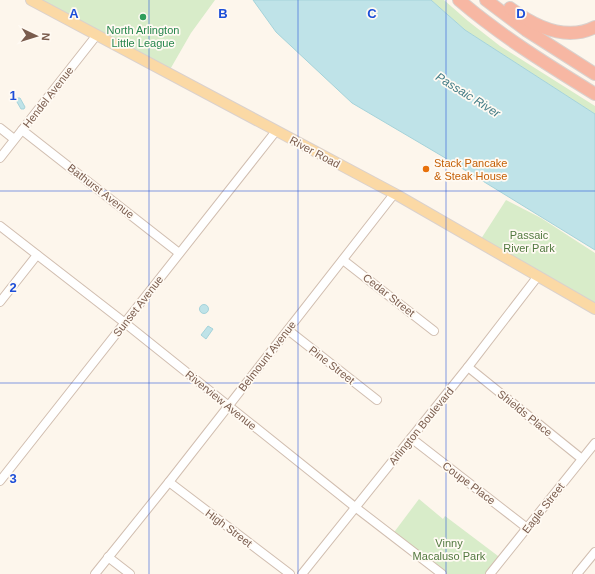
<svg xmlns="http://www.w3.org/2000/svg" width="595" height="574" font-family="Helvetica,sans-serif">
	<rect width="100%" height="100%" fill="#fdf6ec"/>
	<g fill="#d8ecc9">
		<path d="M31 0H215L191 33 168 73Z"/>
		<path d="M431 0H444L468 21 500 46 595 106V114L465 30Z"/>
		<path d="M506 200 541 218 595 253V309L479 242Z"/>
		<path d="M419 499 443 519 445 516 502 559 490 574H442L392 535Z"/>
	</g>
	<g fill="#bfe3e8" stroke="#a5d3da">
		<path d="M253 0H431L465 30 595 114V250L442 156 352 103 276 32Z"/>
		<path d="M16 98H20L25 107 24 109H21L17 102Z"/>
		<circle cx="204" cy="309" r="4.5"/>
		<path d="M208 326 213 329 206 339 201 335Z"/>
	</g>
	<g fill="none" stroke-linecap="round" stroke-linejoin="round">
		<defs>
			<g id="minor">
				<path d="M0 128 14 139"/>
				<path d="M22 130 179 253"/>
				<path d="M0 158 96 36"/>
				<path d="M0 226 125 323 355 507 442 574"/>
				<path d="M343 260 434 331"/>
				<path d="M0 302 37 255"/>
				<path d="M288 330 377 400"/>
				<path d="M468 367 582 459"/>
				<path d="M411 438 527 528"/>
				<path d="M0 481 276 131"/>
				<path d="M169 482 290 574"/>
				<path d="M108 557 130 574"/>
				<path d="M95 574 169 482 394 194"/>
				<path d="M302 574 468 367 538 276"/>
				<path d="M490 574 595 443"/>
				<path d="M577 574 595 552"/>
			</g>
			<path id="major" d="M31 0 397 195 595 309"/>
			<g id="highway">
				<path d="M459 0C501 36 548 65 595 94"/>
				<path d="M486 0 526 30 595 74"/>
				<path d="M510 8C534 26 565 42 595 27"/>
			</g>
		</defs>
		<use href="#minor" stroke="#d1beb0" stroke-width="10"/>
		<use href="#major" stroke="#dad1cd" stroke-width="12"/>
		<use href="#highway" stroke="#dad1cd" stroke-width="14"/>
		<use href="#minor" stroke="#fff" stroke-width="8"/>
		<use href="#major" stroke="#fbd9a5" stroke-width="10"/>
		<use href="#highway" stroke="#f7b7a3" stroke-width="12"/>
	</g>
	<path fill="none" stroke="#1d4ed8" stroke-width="1" stroke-opacity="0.55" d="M149 0V574M298 0V574M446 0V574M0 191H595M0 383H595"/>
	<circle fill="#2e9e5b" stroke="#fffaf3" stroke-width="1.5" cx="143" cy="17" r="4"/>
	<circle fill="#e8710a" stroke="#fffaf3" stroke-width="1.5" cx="426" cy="169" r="4"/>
	<g text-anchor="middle" stroke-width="3.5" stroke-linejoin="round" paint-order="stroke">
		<g font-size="11" fill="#27864d" stroke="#fffaf3">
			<text x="143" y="34">North Arlington<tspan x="143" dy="13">Little League</tspan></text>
		</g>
		<g font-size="11" fill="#7a5c4d" stroke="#fffaf3">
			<text transform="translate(48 97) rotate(-52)" y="4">Hendel Avenue</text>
			<text transform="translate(315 152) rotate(28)" y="4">River Road</text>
			<text transform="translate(101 191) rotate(38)" y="4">Bathurst Avenue</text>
			<text transform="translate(389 295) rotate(38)" y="4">Cedar Street</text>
			<text transform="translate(138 306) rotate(-52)" y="4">Sunset Avenue</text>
			<text transform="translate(267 356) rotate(-52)" y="4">Belmount Avenue</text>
			<text transform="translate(332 365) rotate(38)" y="4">Pine Street</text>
			<text transform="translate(221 400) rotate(39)" y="4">Riverview Avenue</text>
			<text transform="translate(525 413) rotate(39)" y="4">Shields Place</text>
			<text transform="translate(421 426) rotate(-51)" y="4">Arlington Boulevard</text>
			<text transform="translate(469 483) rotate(37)" y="4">Coupe Place</text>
			<text transform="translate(543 508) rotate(-52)" y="4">Eagle Street</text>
			<text transform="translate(229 528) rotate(37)" y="4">High Street</text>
		</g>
		<g font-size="11" fill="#c56008" stroke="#fffaf3" text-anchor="start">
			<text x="434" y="167">Stack Pancake<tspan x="434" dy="13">&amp; Steak House</tspan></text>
		</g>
		<g font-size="11" fill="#537a41" stroke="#fffaf3">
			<text x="529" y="239">Passaic<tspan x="529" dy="13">River Park</tspan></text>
			<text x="449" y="547">Vinny<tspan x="449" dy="13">Macaluso Park</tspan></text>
		</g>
		<g font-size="12" font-style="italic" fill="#437c86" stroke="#fffaf3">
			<text transform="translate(468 95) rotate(32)" y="4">Passaic River</text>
		</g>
	</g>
	<g font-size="13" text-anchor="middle" font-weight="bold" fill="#1d4ed8" stroke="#fffaf3" stroke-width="3.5" stroke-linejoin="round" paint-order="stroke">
		<text x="74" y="18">A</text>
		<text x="223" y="18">B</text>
		<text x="372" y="18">C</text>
		<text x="521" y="18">D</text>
		<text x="13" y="100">1</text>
		<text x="13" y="292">2</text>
		<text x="13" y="483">3</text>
	</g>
	<g transform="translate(36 36) rotate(94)" stroke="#fffaf3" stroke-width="3" paint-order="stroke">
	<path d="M0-3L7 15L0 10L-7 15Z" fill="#7a5c4d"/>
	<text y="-6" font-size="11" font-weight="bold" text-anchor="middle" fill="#7a5c4d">N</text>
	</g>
</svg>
